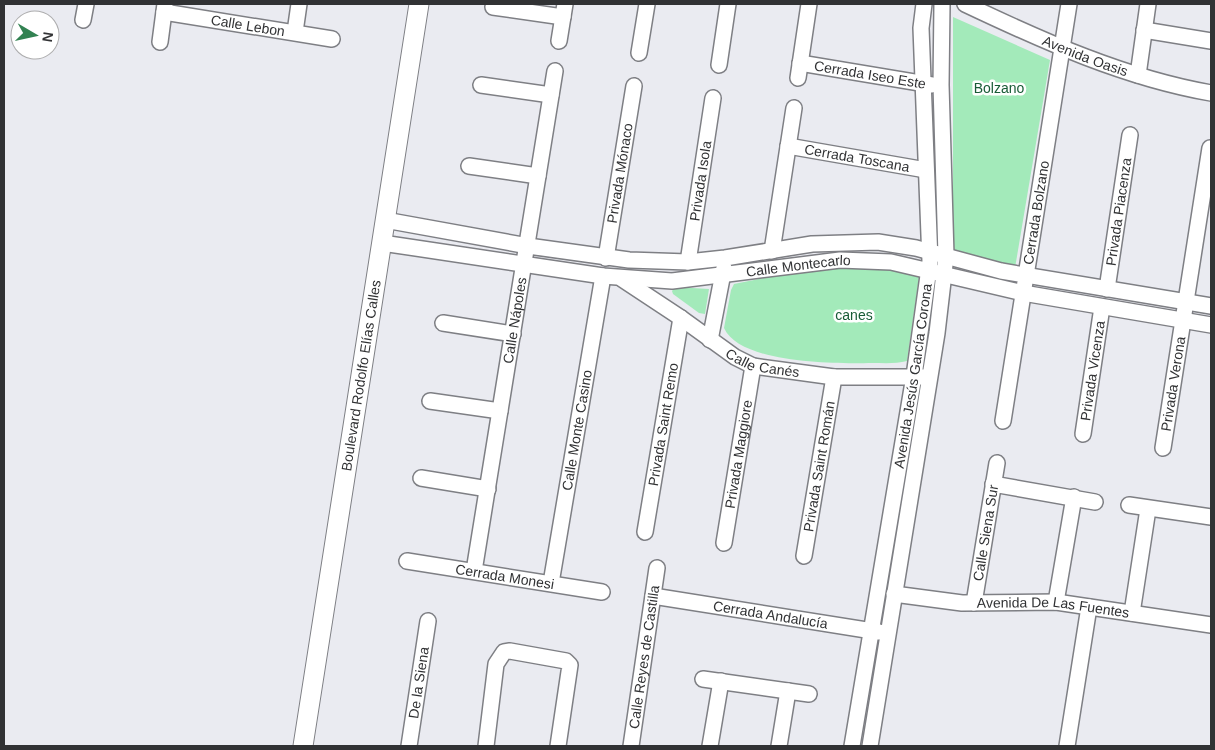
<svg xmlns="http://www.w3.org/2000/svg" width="1215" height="750" font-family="Helvetica,sans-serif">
	<rect width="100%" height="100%" fill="#eaebf1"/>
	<g fill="#a3eaba">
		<path d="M953 17 1050 60 1015 268 953 250Z"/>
		<path d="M855 267 882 268 917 274 919 277 907 361C896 364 884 363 872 363 838 364 740 364 724 328L731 290 734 284 803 270Z"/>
		<path d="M675 287 709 289 705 314 699 313 673 294 672 291Z"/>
	</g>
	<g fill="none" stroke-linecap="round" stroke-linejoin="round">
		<defs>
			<g id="minor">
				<path id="s1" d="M965 4C1043 41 1125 78 1211 93"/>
				<path d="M493 7 563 17"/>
				<path id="s2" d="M164 12 332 39"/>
				<path d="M83 20 86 4"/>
				<path d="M1144 30 1211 41"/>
				<path d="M295 32 299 4"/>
				<path d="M559 41 565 4"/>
				<path d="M160 42 165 4"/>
				<path d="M639 53 647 4"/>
				<path id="s3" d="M800 63 932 85"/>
				<path d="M719 65 728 4"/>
				<path d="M1138 75 1148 4"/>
				<path d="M798 78 809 4"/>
				<path d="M481 85 551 95"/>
				<path id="s4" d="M788 146 926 170"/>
				<path d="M469 166 538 176"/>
				<path d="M385 220 528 246 629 260 688 262 725 258 812 244 878 242 916 248 1001 271 1211 306"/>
				<path id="s5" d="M382 243 603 276 672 281 840 260 891 262 1023 293 1211 325"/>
				<path d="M772 251 794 108"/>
				<path id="s6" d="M606 258 634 86"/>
				<path id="s7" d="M688 262 713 98"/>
				<path id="s8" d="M622 279 681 318 735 357 753 366 834 377H924"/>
				<path id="s9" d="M1107 289 1130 135"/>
				<path d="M443 323 513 334"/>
				<path d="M710 340 724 268"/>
				<path d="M430 401 500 411"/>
				<path id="s10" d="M1003 421 1069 4"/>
				<path id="s11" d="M1083 434 1102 307"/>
				<path id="s12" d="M1163 448 1210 148"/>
				<path d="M421 478 488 489"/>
				<path d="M993 484 1095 502"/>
				<path d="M1129 505 1211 517"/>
				<path id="s13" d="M645 532 681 318"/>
				<path id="s14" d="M724 543 753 366"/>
				<path id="s15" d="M804 556 834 377"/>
				<path id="s16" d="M407 561 602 592"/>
				<path id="s17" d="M474 571 555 71"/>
				<path id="s18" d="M551 583 603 276"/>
				<path id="s19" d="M894 594 962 603 1056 602 1211 625"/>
				<path id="s20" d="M653 596 879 632"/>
				<path d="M1056 602 1074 497"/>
				<path id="s21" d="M974 603 997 463"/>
				<path d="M1132 613 1148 509"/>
				<path d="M703 679 809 694"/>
				<path id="s22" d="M409 746 428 621"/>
				<path d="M486 746 496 664 504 652 510 651 566 661 570 665 558 746"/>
				<path id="s23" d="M631 746 657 568"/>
				<path d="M710 746 721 681"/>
				<path d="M779 746 788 691"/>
				<path id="s24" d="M852 746 914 376 930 261 921 28 924 4"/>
				<path d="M870 746 937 333 946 256 941 85 942 4"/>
				<path d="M1067 746 1089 607"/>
			</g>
			<g id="major">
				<path id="s25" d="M303 746 419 4"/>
			</g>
		</defs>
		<use href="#minor" stroke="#7e7f84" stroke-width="18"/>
		<use href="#major" stroke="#7e7f84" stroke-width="21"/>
		<use href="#minor" stroke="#fff" stroke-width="15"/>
		<use href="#major" stroke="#fff" stroke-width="19"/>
	</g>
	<g text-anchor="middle" stroke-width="5" stroke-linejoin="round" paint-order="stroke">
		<g font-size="14" fill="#313234" stroke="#fff">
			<text dy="5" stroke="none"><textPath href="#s2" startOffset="85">Calle Lebon</textPath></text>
			<text dy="5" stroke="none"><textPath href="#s1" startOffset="131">Avenida Oasis</textPath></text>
			<text dy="5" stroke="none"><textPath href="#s3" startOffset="71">Cerrada Iseo Este</textPath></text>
			<text dy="5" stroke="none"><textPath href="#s4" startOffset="70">Cerrada Toscana</textPath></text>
			<text dy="5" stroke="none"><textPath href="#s6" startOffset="86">Privada Mónaco</textPath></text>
			<text dy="5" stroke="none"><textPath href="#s7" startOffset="82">Privada Isola</textPath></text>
			<text dy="5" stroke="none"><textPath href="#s9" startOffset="78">Privada Piacenza</textPath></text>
			<text dy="5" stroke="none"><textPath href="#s10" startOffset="211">Cerrada Bolzano</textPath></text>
			<text dy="5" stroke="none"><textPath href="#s5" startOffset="420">Calle Montecarlo</textPath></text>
			<text dy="5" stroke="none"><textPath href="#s17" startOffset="254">Calle Nápoles</textPath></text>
			<text dy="5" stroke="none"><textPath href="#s8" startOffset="166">Calle Canés</textPath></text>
			<text dy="5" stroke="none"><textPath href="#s11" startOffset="64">Privada Vicenza</textPath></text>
			<text dy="5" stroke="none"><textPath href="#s25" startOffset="375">Boulevard Rodolfo Elías Calles</textPath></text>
			<text dy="5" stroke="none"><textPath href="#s24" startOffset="375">Avenida Jesús García Corona</textPath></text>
			<text dy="5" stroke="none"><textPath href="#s12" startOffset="65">Privada Verona</textPath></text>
			<text dy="5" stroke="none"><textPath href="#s13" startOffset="109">Privada Saint Remo</textPath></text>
			<text dy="5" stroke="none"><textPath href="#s18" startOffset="155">Calle Monte Casino</textPath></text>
			<text dy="5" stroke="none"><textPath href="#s14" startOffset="90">Privada Maggiore</textPath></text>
			<text dy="5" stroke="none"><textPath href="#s15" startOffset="91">Privada Saint Román</textPath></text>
			<text dy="5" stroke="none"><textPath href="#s21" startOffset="71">Calle Siena Sur</textPath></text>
			<text dy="5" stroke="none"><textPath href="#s16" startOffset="99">Cerrada Monesi</textPath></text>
			<text dy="5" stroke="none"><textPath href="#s19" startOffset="160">Avenida De Las Fuentes</textPath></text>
			<text dy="5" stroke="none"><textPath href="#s20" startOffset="119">Cerrada Andalucía</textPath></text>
			<text dy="5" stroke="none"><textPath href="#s23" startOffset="90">Calle Reyes de Castilla</textPath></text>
			<text dy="5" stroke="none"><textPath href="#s22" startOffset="64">De la Siena</textPath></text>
		</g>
		<g font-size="14" fill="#185b36" stroke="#fff">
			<text x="999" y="93">Bolzano</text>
			<text x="854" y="320">canes</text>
		</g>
	</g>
	<rect width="1215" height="750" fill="none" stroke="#313234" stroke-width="10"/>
	<g transform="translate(35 35) rotate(99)"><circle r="24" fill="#ffffff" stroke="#adadae"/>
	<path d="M0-4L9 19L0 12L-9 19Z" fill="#328252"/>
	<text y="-8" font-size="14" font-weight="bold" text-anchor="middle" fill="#313234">N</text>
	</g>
</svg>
